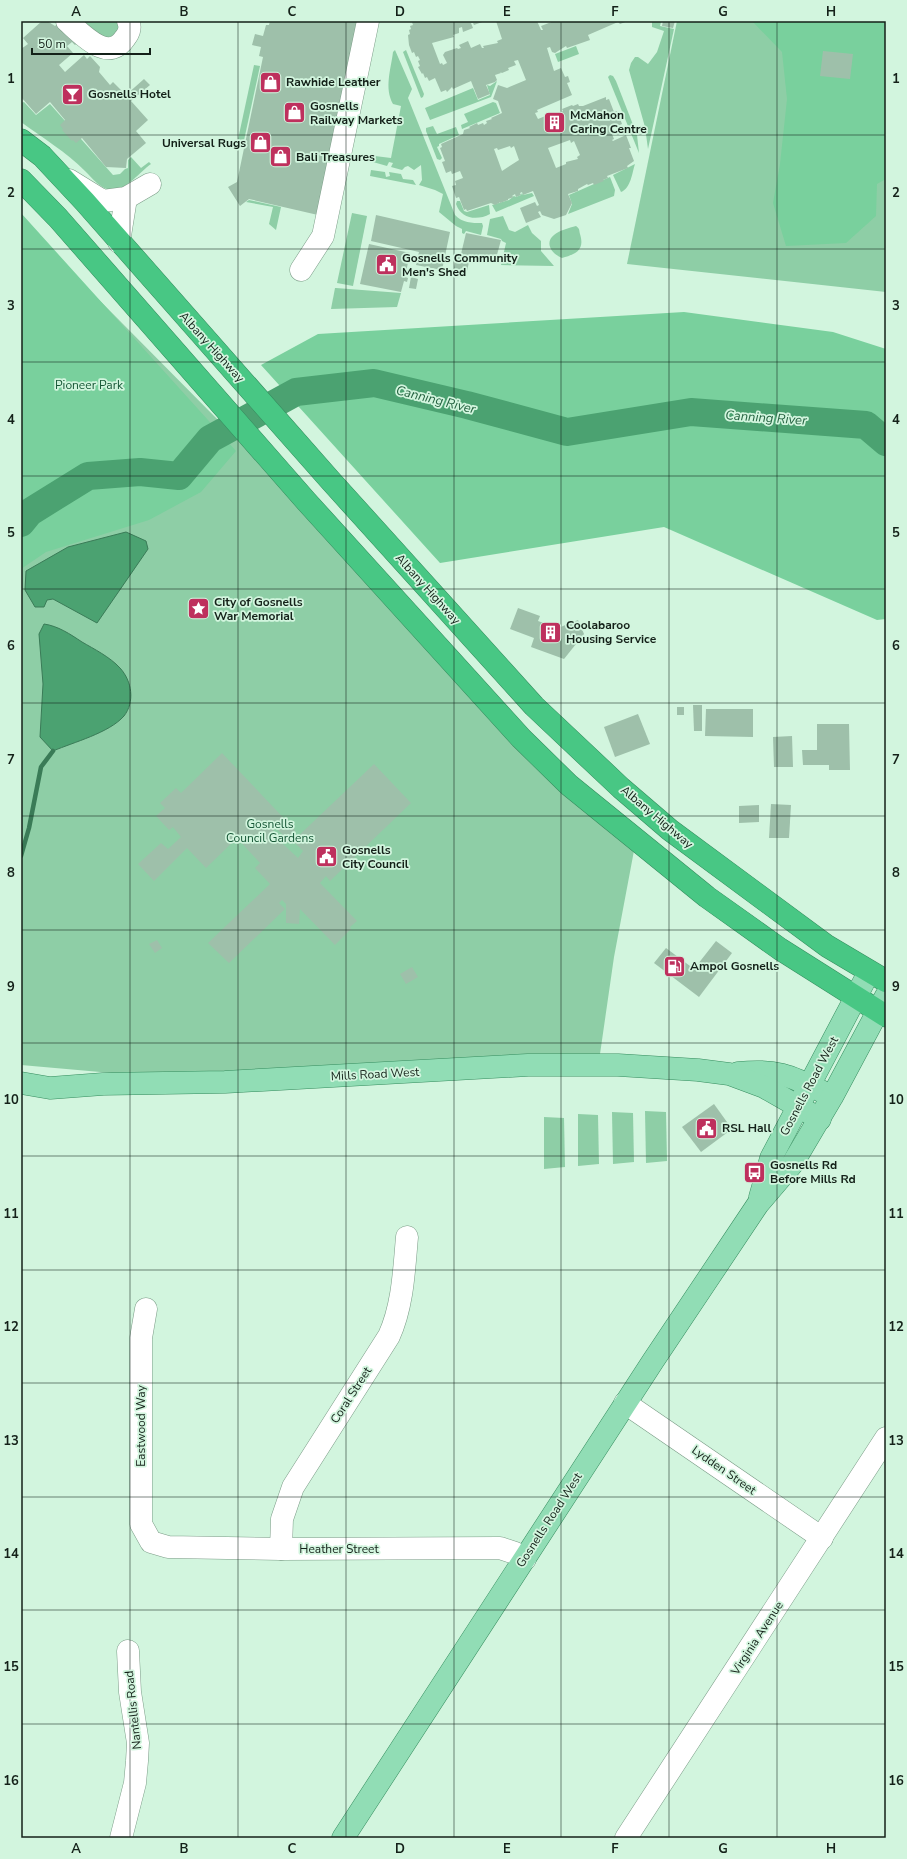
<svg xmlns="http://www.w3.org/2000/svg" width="907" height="1859" font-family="'Nunito Sans',sans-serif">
	<rect width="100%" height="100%" fill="#d2f5de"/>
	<g fill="#8ecea6">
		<path d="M73 21H120V29L107 41Z"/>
		<path d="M652 21 661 22 660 26 674 29 648 149 645 127 629 70 631 63 635 57H638L648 64 657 52 664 31 652 27Z"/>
		<path d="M677 21H886V292L627 264Z"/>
		<path d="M576 46 579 54 558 62 555 54Z"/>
		<path d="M395 50 412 89 408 98 455 215C463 223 471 223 482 223L483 226 481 235 466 231 464 234 462 233V229L456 226 439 212 443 194 435 190 419 185 422 180 421 165 414 170 408 166 405 167 402 170 391 167 393 163 389 162 387 166 373 162 375 156 391 158 401 106 393 104C384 88 391 69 393 52Z"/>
		<path d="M406 50 424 94 423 97 421 98 403 52Z"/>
		<path d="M254 65 260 66 243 145 237 144Z"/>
		<path d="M610 75 613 76 616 81 637 135 639 153 608 77Z"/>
		<path d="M497 81 491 97 430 120 425 108 473 88 478 100 490 95 487 85 490 86Z"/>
		<path d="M24 102 36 115 50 104 113 175 120 174 125 169 128 168V160L131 157 141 168 149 162 151 164C140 172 127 189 113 190 101 190 93 179 85 171 66 152 43 138 21 122V103Z"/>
		<path d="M493 102 496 103 500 113 462 129 461 125 468 122 464 114Z"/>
		<path d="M433 126 437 134 456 127 459 135 439 144V146L437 147 442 158 440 160 437 159 426 131V128Z"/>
		<path d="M635 164C632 173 631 188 621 192L613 175Z"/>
		<path d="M371 170 385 172 386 177 390 176 389 172 401 174 403 179 413 180 416 185 370 176Z"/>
		<path d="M610 177 615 190 614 196 568 214 572 204 569 195Z"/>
		<path d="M522 193 523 195 532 193 534 196 496 212 492 205 509 200 514 196 516 197 521 195Z"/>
		<path d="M249 200 281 207 276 230 269 224 273 207 246 202Z"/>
		<path d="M457 201H460L464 211 467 212 489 205 490 214C477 221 461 219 456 204Z"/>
		<path d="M352 213 367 216 353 286 337 283Z"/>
		<path d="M503 216 509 230 515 232 528 225 532 233 541 241V251L554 266 501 265 506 243 502 241 501 239 487 235 490 219Z"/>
		<path d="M21 221 222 424 584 797 636 840 614 957 599 1061 191 1080 21 1065Z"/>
		<path d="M576 226C580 229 579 230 580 234 585 250 576 254 562 258 552 254 544 243 554 235 560 230 569 228 576 226Z"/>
		<path d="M335 288H336L401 293 397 307 331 309Z"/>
		<path d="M645 1111 666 1112 667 1161 646 1163Z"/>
		<path d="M612 1112 633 1113 634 1162 613 1164Z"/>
		<path d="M578 1114 598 1115 599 1164 578 1166Z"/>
		<path d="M544 1117 564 1118 565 1167 544 1169Z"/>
	</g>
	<g fill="#79d09d">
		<path d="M752 21H886V179L877 184 876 216 846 243 786 246 773 203 780 164 787 99 782 52Z"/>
		<path d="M21 213 236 451 201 492 149 520 46 552 21 569Z"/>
		<path d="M684 312 833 332 886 349V619L877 620 664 527 440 563 261 365 318 334Z"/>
	</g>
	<g fill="#4ba271" stroke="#3a7b57">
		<path d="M126 532 146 541 148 549 97 623 53 599 47 600 44 607H35L25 590 26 571 68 547Z"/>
		<path d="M44 624C58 626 70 634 82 642 94 649 110 657 120 668 132 681 135 702 124 716 109 733 74 742 53 751L40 737 43 684 39 634Z"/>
	</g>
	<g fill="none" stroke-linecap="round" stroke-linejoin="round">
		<path stroke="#3a7b57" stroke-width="4.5" d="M21 856 29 828 41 767 53 751"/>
		<path stroke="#4ba271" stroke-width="28" d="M21 523 30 512 88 476 140 472 179 476 210 439 296 392 374 383 467 405 567 432 691 412 866 425 886 442"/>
	</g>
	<g fill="#9ec0aa" fill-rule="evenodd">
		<path d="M42 21H47L55 26 61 21 89 32 75 45 72 42 67 46 73 53 59 65 65 72 84 55 87 59 90 56 100 67 99 72 110 85 113 82 126 95 144 79 150 85 131 101 148 120 136 131 146 143 127 159 126 168 106 167 82 138 76 143 73 140 72 141 62 130 63 129 60 125 65 120 50 102 36 114 21 97V49L28 44 23 38Z"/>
		<path d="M270 21H359L318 215 249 199 240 206 228 187 237 182 263 57 259 56 261 47 252 45 255 34 263 36 266 25H269Z"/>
		<path d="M415 21H485L474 25 473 23H471L473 28 463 32 462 27 459 28V33L453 35 454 37 432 43 440 64 442 63 443 65 447 63 443 55 445 52 457 48 458 49 461 48 459 45 468 41 471 48 480 44 482 48H484L483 46 498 43 497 41 502 39 496 21H537L541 30H543L541 26 554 21H628L620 24 618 22 588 35 590 40 567 48 566 46 555 53 552 52 550 47 547 48 554 71 561 68 565 77 568 76 570 82 567 83 572 95 537 110 538 112 535 113 538 119 548 115 549 116 554 114 555 116 563 111 562 109 572 105 573 106 578 104 579 106H583L606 97V100L609 99 614 112 617 111 622 124 610 129 614 139 612 140 613 141 626 135 631 148H629L634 161 627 166 628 168 607 176 608 178 603 180 604 181 594 185 593 183 588 185 587 184 578 189V191L568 194 572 203 566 215 554 219 542 215 540 211 538 212 541 217 526 223 520 208 535 202 537 206 539 205 533 191 523 195 522 192 520 193 521 195 516 197 515 194 512 196 514 197 508 199V200L500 203 499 202V203L495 205 491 203 467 211 466 209 464 210 459 197 456 198 452 186 456 185 455 181 463 178 460 171 452 174 451 171 446 173 442 162 445 161 440 148 442 147 441 144 463 134 464 130 470 128 469 127 477 123 478 125 483 123 484 125 487 123 486 121 492 119 491 118 502 113 498 101 493 99 498 85 507 88 526 80 518 60 514 61 516 65 508 68 509 70 502 73 500 72 501 73 495 75 497 80 495 82 486 85 490 94 478 99 471 81 453 89 452 87 447 92 446 90 441 92 435 78 429 81 427 77 425 78 423 73 422 74 418 67 420 66 418 61 420 60 418 56 416 57 414 52 412 53 409 45 408 35 410 34 409 30 411 29 410 26 413 25 412 22ZM570 140 571 143 574 141 580 155 577 157 578 159 566 162V164L556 168 548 148ZM510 146 511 148 514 146 519 160 502 171 494 149 497 148 498 150Z"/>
		<path d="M663 21H675L673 28 662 26Z"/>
		<path d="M823 51 853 54 850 79 820 76Z"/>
		<path d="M376 215 450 232 442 270 416 265 419 252 371 241Z"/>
		<path d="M466 233 501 240 495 262 461 254Z"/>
		<path d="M369 244 410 253 405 277 408 278 407 282 404 281 401 292 360 284Z"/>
		<path d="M457 255 470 258 466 275 453 272Z"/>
		<path d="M411 277 418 279 416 289 409 288Z"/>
		<path d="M518 608 540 616 538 621 558 628 578 620 584 634 564 659 531 647 534 638 510 629Z"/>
		<path d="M693 705H702V731H694Z"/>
		<rect x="677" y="707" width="7" height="8"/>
		<path d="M706 709H753V737L705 736Z"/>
		<path d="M638 714 650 744 615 757 604 727Z"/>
		<path d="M817 724H849L850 770H829V765H803L802 750H817Z"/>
		<path d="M792 736 793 767H774L773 737Z"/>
		<path d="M222 753 295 830 294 834 288 840 276 828 271 833 298 858 303 851 293 841 374 764 411 803 330 881 326 876 320 883 357 921 350 927 351 929 335 945 300 909 299 924 286 923V904L282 900 279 903 285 909 229 963 208 943 270 884 255 868 260 863 237 838 206 868 187 848 154 881 138 864 161 843 168 849 181 837 173 827 169 830 156 816 165 808 160 803 176 788 181 793Z"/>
		<path d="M771 804 791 805 789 838H769Z"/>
		<path d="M759 805V822L739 823V806Z"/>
		<path d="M157 940 162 948 155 953 149 944Z"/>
		<path d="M716 941 732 953 699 997 654 963 666 948 694 969Z"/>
		<path d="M412 967 418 977 406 984 400 974Z"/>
		<path d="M714 1104 732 1129 701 1152 682 1127Z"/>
	</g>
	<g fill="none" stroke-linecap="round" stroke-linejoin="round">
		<defs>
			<g id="minor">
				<path d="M67 21C82 34 108 64 125 38 129 33 131 27 128 21"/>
				<path d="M69 180 103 201 126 198 150 184"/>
				<path d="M119 242 126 198"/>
				<path d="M301 270 323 236 368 21"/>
				<path d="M146 1309 141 1338V1524L151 1542 168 1547 281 1549 500 1548 515 1553 525 1559"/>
				<path d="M625 1403 822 1538"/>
				<path d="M281 1549 282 1519 293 1487 389 1336C403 1305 404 1270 407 1237"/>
				<path d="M121 1838 135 1783 137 1761 138 1743 130 1692 128 1651"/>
				<path d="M626 1838 886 1438"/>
			</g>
			<g id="major">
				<path d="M738 1073C775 1069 790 1075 823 1092"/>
				<path d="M21 1083 50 1088 103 1084 225 1082 528 1065H618L698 1070 729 1074 764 1087 820 1119"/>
				<path d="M760 1197 771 1158 869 972"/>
				<path d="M343 1838 653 1361 758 1204 793 1163 832 1097 886 996"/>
			</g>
			<g id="highway">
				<path d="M21 140 42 156 85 202 330 480 534 706 621 788 670 830 827 946 886 981"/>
				<path d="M21 180 58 218 306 501 521 738 569 785 707 897 780 949 886 1016"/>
			</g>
		</defs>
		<use href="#minor" stroke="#7b9c87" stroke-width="23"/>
		<use href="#major" stroke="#368d5f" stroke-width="23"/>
		<use href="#highway" stroke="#368d5f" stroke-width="23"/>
		<use href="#minor" stroke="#fff" stroke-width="22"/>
		<use href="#major" stroke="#91ddb5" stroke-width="22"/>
		<use href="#highway" stroke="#48c784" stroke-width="22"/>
	</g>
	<path fill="none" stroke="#142119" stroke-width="1" stroke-opacity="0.55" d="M130 21V1838M238 21V1838M346 21V1838M454 21V1838M561 21V1838M669 21V1838M777 21V1838M21 135H886M21 249H886M21 362H886M21 476H886M21 589H886M21 703H886M21 816H886M21 930H886M21 1043H886M21 1156H886M21 1270H886M21 1383H886M21 1497H886M21 1610H886M21 1724H886"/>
	<defs>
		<symbol id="shop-square" viewBox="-11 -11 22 22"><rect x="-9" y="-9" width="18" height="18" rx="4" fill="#be305d" stroke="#d2f5de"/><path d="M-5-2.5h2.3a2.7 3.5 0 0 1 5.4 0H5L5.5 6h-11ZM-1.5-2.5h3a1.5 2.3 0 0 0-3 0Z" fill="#fff"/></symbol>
		<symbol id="bar-square" viewBox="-11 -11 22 22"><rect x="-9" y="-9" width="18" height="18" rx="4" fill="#be305d" stroke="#d2f5de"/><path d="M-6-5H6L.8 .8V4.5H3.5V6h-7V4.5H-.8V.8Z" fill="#fff"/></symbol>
		<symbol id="building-square" viewBox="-11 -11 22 22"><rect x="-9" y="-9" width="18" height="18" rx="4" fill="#be305d" stroke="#d2f5de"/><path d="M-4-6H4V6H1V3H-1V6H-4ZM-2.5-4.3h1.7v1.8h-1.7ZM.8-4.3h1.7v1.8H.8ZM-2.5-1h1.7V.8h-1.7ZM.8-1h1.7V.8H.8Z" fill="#fff"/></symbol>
		<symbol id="civic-square" viewBox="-11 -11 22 22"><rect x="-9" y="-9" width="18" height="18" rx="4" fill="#be305d" stroke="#d2f5de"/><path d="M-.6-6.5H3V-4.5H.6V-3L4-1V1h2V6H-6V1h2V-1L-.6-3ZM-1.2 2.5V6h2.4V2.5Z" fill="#fff"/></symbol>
		<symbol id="sight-square" viewBox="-11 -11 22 22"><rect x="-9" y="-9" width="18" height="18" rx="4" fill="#be305d" stroke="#d2f5de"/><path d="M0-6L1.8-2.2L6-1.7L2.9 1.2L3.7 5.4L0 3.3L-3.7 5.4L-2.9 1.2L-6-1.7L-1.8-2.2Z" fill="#fff"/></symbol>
		<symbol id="fuel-square" viewBox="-11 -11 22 22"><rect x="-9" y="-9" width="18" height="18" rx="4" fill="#be305d" stroke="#d2f5de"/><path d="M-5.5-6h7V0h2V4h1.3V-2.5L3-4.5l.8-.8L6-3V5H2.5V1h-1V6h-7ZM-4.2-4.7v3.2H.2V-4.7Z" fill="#fff"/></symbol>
		<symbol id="bus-square" viewBox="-11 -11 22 22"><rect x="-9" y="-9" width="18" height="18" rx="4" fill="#be305d" stroke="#d2f5de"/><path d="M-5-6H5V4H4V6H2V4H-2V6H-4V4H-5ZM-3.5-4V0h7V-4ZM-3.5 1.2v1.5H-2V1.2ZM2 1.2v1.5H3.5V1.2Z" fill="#fff"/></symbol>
	</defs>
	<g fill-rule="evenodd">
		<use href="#shop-square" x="258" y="70" width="25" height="25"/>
		<use href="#bar-square" x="60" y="82" width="25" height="25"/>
		<use href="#shop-square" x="282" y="100" width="25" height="25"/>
		<use href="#building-square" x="542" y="110" width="25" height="25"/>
		<use href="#shop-square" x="248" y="130" width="25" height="25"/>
		<use href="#shop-square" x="268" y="144" width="25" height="25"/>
		<use href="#civic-square" x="374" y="252" width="25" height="25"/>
		<use href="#sight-square" x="186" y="596" width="25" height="25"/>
		<use href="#building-square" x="538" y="620" width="25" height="25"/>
		<use href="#civic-square" x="314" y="844" width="25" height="25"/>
		<use href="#fuel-square" x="662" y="954" width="25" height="25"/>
		<use href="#civic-square" x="694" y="1116" width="25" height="25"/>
		<use href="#bus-square" x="742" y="1160" width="25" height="25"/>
	</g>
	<g text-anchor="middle" stroke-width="3.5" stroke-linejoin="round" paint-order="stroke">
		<g font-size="12" font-weight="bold" fill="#142119" stroke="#d2f5de" text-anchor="start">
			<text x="286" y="86">Rawhide Leather</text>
			<text x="88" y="98">Gosnells Hotel</text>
			<text x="310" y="110">Gosnells<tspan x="310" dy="14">Railway Markets</tspan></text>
			<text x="570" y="119">McMahon<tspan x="570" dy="14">Caring Centre</tspan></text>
			<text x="246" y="147" text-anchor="end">Universal Rugs</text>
			<text x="296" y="161">Bali Treasures</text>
			<text x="402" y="262">Gosnells Community<tspan x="402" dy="14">Men's Shed</tspan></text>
			<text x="214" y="606">City of Gosnells<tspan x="214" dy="14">War Memorial</tspan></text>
			<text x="566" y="629">Coolabaroo<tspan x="566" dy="14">Housing Service</tspan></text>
			<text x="342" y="854">Gosnells<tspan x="342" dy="14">City Council</tspan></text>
			<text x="690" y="970">Ampol Gosnells</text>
			<text x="722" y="1132">RSL Hall</text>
			<text x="770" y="1169">Gosnells Rd<tspan x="770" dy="14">Before Mills Rd</tspan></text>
		</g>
		<g font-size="12" fill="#142119" stroke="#d2f5de">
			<text transform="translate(212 347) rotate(48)" y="4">Albany Highway</text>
			<text transform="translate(428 589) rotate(48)" y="4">Albany Highway</text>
			<text transform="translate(657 817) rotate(40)" y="4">Albany Highway</text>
			<text transform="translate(375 1074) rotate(-3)" y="4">Mills Road West</text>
			<text transform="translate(809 1086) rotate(-62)" y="4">Gosnells Road West</text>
			<text transform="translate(351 1395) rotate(-57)" y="4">Coral Street</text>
			<text transform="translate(141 1426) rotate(-90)" y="4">Eastwood Way</text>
			<text transform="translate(724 1470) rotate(35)" y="4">Lydden Street</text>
			<text transform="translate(549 1520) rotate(-57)" y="4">Gosnells Road West</text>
			<text x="339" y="1553">Heather Street</text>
			<text transform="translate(757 1638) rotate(-57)" y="4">Virginia Avenue</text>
			<text transform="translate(133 1710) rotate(-96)" y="4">Nantellis Road</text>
		</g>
		<g font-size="12" fill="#155635" stroke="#d2f5de">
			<text x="89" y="389">Pioneer Park</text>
			<text x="270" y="828">Gosnells<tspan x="270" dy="14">Council Gardens</tspan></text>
		</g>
		<g font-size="13" font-style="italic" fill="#256341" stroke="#d2f5de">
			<text transform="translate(436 399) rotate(14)" y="5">Canning River</text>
			<text transform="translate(766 417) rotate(4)" y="5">Canning River</text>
		</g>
	</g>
	<rect width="907" height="1859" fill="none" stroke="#d2f5de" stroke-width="44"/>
	<path d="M32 48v6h118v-6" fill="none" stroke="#142119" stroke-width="2"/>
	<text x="38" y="48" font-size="12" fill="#142119" stroke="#d2f5de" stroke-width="3" paint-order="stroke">50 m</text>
	<rect x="22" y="22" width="863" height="1815" fill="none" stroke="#142119" stroke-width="1.5"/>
	<g font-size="13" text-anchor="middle" font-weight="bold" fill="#142119">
		<text x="76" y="16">A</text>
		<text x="184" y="16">B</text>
		<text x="292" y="16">C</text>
		<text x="400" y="16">D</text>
		<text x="507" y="16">E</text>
		<text x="615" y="16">F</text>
		<text x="723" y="16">G</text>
		<text x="831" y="16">H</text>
		<text x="11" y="83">1</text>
		<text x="896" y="83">1</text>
		<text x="11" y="197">2</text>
		<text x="896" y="197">2</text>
		<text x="11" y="310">3</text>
		<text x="896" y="310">3</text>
		<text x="11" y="424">4</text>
		<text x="896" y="424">4</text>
		<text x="11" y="537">5</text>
		<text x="896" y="537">5</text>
		<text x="11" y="650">6</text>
		<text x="896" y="650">6</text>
		<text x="11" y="764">7</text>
		<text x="896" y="764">7</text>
		<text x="11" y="877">8</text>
		<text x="896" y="877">8</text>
		<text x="11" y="991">9</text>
		<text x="896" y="991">9</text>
		<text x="11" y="1104">10</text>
		<text x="896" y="1104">10</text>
		<text x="11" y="1218">11</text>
		<text x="896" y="1218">11</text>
		<text x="11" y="1331">12</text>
		<text x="896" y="1331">12</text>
		<text x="11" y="1445">13</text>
		<text x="896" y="1445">13</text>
		<text x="11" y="1558">14</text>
		<text x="896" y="1558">14</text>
		<text x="11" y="1671">15</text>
		<text x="896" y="1671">15</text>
		<text x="11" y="1785">16</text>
		<text x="896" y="1785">16</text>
		<text x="76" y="1853">A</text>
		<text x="184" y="1853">B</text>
		<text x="292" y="1853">C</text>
		<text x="400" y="1853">D</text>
		<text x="507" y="1853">E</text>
		<text x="615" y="1853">F</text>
		<text x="723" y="1853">G</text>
		<text x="831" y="1853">H</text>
	</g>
</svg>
